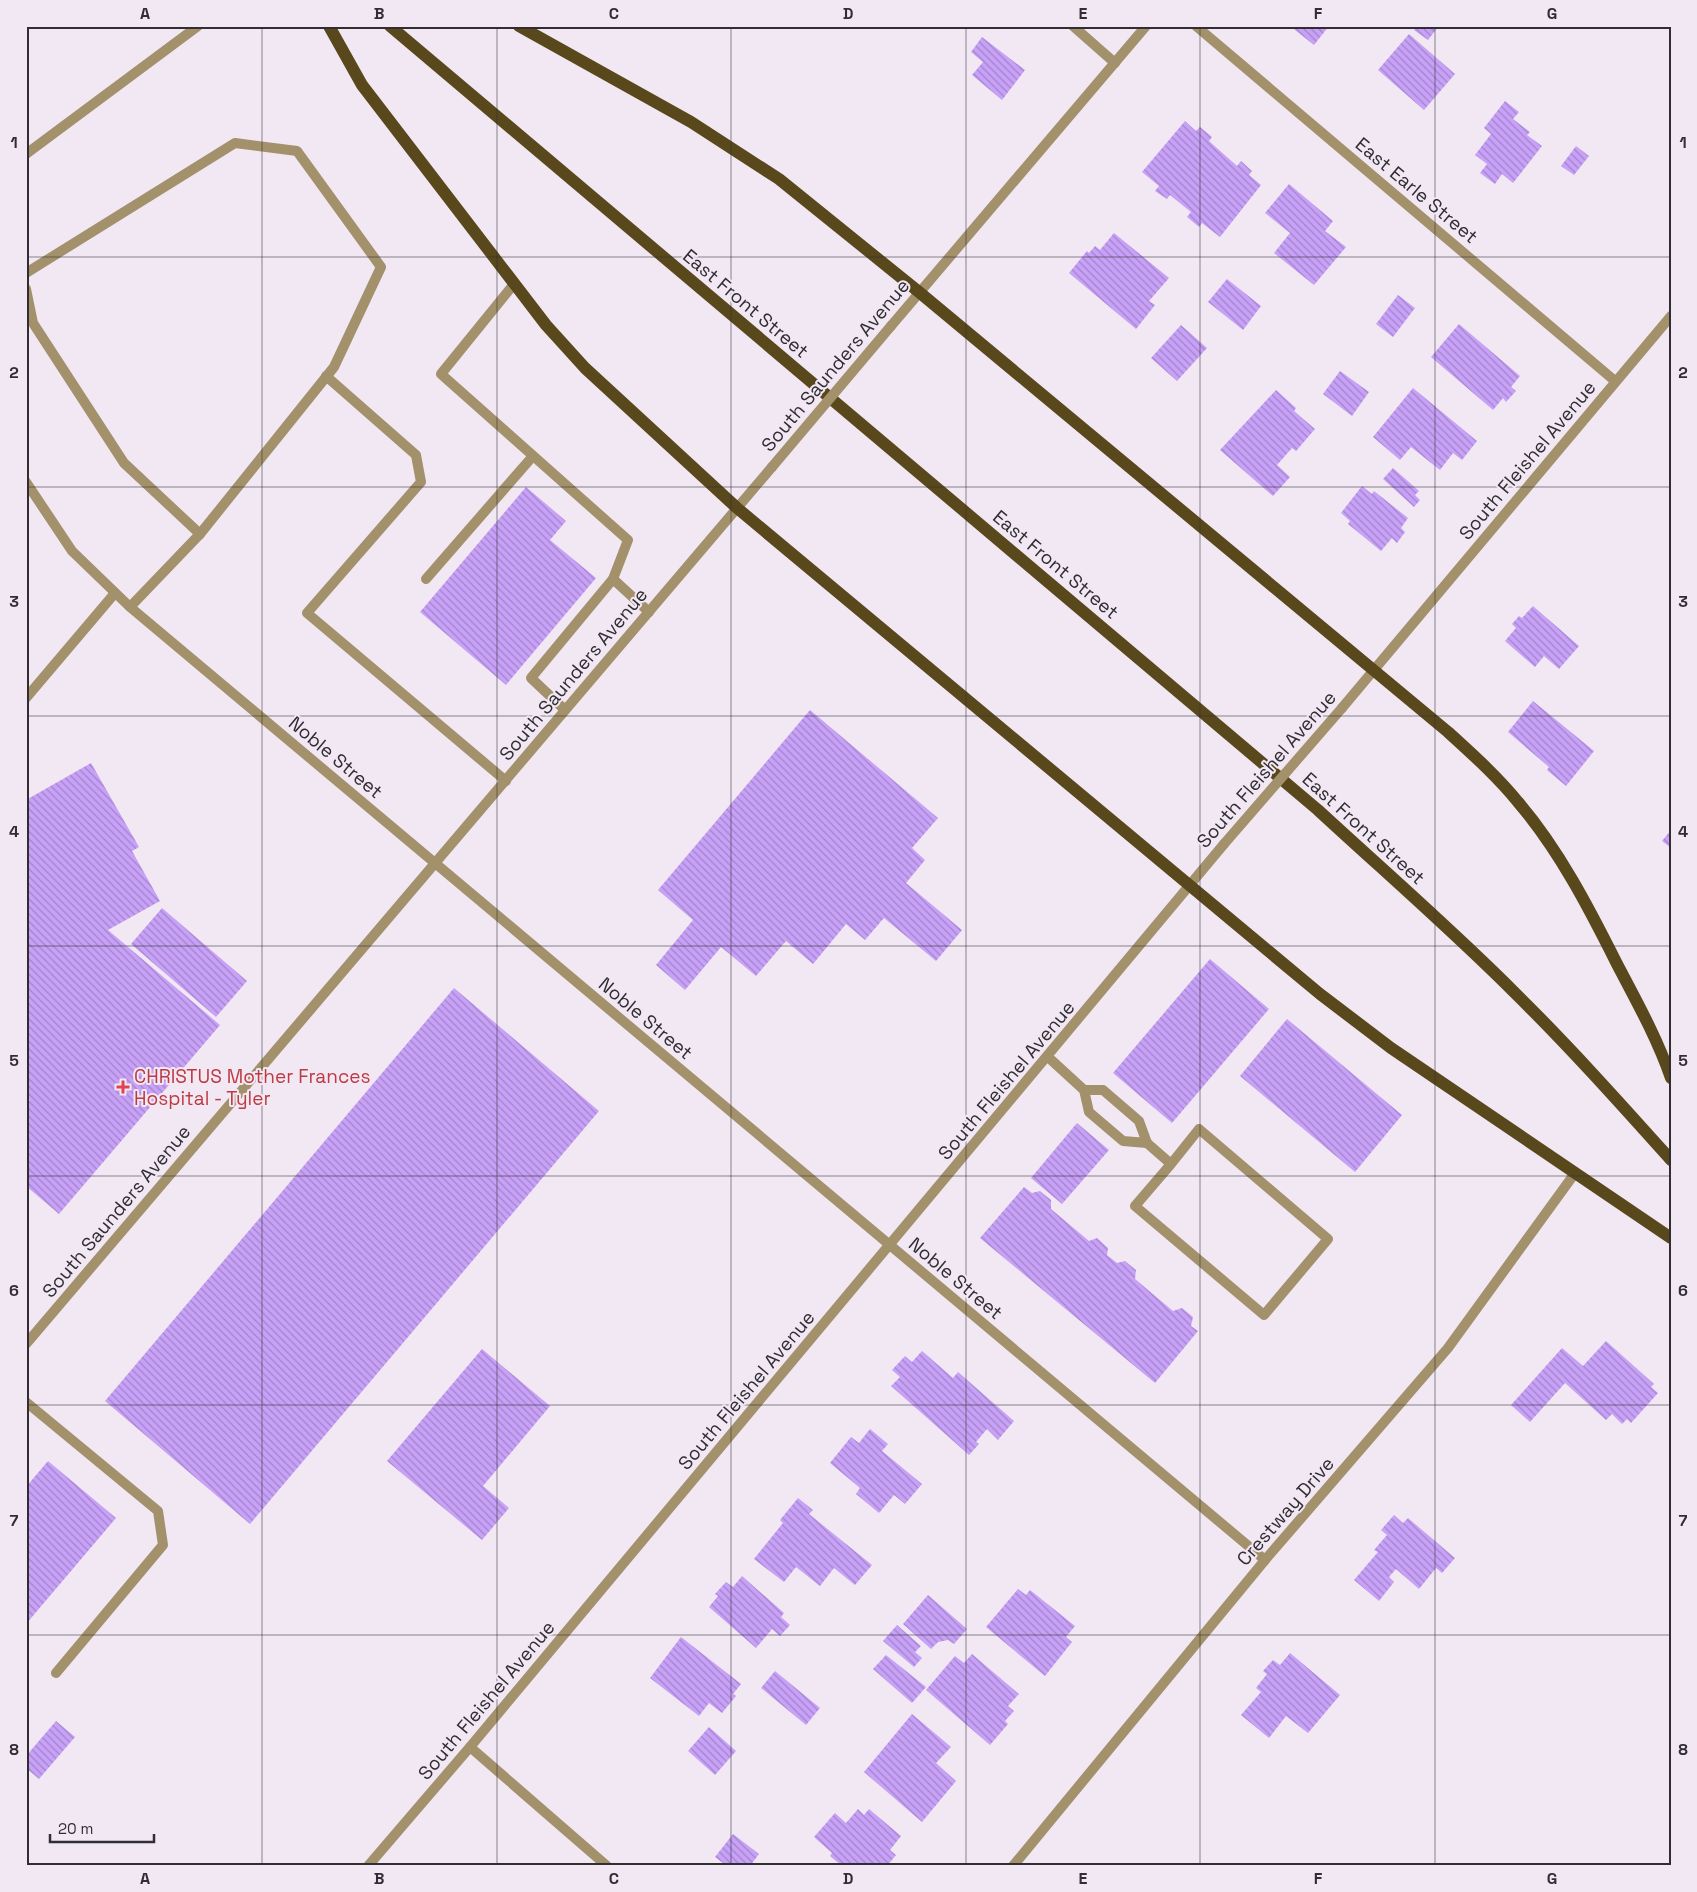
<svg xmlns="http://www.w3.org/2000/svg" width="1697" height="1892" font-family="'Space Grotesk',sans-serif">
	<defs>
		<pattern id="building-back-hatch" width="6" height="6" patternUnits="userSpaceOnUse" patternTransform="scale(1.25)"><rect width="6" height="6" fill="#c8a1f8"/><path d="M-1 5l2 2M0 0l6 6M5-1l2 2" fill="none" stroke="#a384c9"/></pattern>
	</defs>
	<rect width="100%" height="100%" fill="#f1e8f4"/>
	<g fill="url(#building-back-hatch)">
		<path d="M1290 26H1329L1314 45Z"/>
		<path d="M1417 26H1437L1438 27 1428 40 1414 30Z"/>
		<path d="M1409 34 1455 74 1424 110 1378 70Z"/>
		<path d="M982 37 1025 70 1002 100 972 75 983 62 971 52Z"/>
		<path d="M1505 101 1519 112 1513 119 1530 132 1527 135 1542 146 1513 183 1502 174 1495 184 1480 173 1487 164 1475 155 1491 134 1484 128Z"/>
		<path d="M1185 121 1196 131 1200 127 1212 137 1209 141 1237 166 1241 161 1252 171 1249 175 1261 185 1220 237 1202 223 1199 227 1187 217 1191 212 1170 195 1167 199 1155 191 1159 186 1142 172Z"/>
		<path d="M1576 146 1589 156 1574 175 1561 166Z"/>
		<path d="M1289 184 1333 221 1325 231 1346 247 1314 285 1274 253 1290 233 1265 213Z"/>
		<path d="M1114 233 1169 278 1149 301 1155 305 1136 329 1069 273 1087 251 1089 253 1095 246 1100 250Z"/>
		<path d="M1227 279 1261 306 1243 330 1208 302Z"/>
		<path d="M1398 295 1415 308 1393 337 1376 324Z"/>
		<path d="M1459 324 1520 376 1511 387 1516 391 1506 402 1503 398 1493 410 1431 357Z"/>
		<path d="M1181 325 1207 348 1177 381 1151 358Z"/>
		<path d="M1340 371 1369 392 1352 416 1323 394Z"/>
		<path d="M1413 388 1477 441 1462 460 1453 453 1440 470 1411 447 1400 460 1373 437Z"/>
		<path d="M1276 390 1296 408 1294 411 1315 429 1296 451 1292 448 1277 465 1290 477 1273 496 1220 450Z"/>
		<path d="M1393 468 1419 491 1415 495 1420 500 1414 507 1383 479Z"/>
		<path d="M1362 486 1372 494 1374 491 1408 518 1401 528 1405 532 1397 543 1392 538 1381 551 1348 524 1350 521 1341 513Z"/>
		<path d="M526 487 566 521 550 540 596 578 506 685 420 612Z"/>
		<path d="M1533 606 1579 646 1559 669 1544 656 1535 667 1505 641 1516 628 1512 624 1519 616 1522 618Z"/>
		<path d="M1533 701 1594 751 1566 786 1547 770 1549 767 1508 732Z"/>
		<path d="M810 710 938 818 912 848 925 860 906 883 962 930 936 961 884 918 865 940 846 924 813 964 786 941 756 976 721 947 685 990 656 965 693 920 658 890Z"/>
		<path d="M91 763 139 847 132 851 160 901 108 930 220 1025 59 1214 26 1186V1104L30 1100 26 1097V800Z"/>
		<path d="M1671 830V848L1662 841Z"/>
		<path d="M162 908 247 981 216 1017 131 944Z"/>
		<path d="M1210 959 1269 1009 1172 1123 1113 1073Z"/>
		<path d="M454 988 599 1111 250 1524 105 1401Z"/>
		<path d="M1287 1019 1402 1115 1355 1172 1240 1076Z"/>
		<path d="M1077 1123 1109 1150 1062 1204 1031 1178Z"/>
		<path d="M1024 1187 1032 1193 1040 1191 1051 1200V1209L1089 1241 1097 1238 1108 1248 1107 1255 1117 1263 1125 1261 1136 1270 1135 1279 1173 1311 1182 1308 1193 1317 1191 1326 1198 1331 1155 1383 980 1238Z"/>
		<path d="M1606 1341 1654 1384 1651 1387 1658 1393 1631 1423 1627 1419 1622 1424 1612 1414 1606 1420 1565 1383 1530 1422 1511 1405 1562 1348 1583 1366Z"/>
		<path d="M482 1349 550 1406 483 1486 509 1508 482 1540 387 1461Z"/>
		<path d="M922 1351 953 1378 958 1372 1014 1421 998 1440 987 1429 976 1442 979 1444 969 1455 891 1386 900 1377 892 1370 905 1356 912 1362Z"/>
		<path d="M870 1429 888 1444 882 1451 922 1484 905 1504 894 1495 879 1513 856 1494 860 1488 830 1463 851 1437 859 1443Z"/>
		<path d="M48 1461 116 1518 26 1624V1487Z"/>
		<path d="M798 1498 813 1510 809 1514 872 1565 855 1585 834 1568 820 1586 796 1567 784 1582 754 1559 783 1523 780 1520Z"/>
		<path d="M1394 1515 1403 1523 1408 1518 1455 1558 1442 1573 1436 1568 1419 1589 1396 1569 1389 1577 1394 1582 1379 1601 1354 1580 1378 1552 1374 1550 1387 1535 1381 1530Z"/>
		<path d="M742 1576 784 1613 781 1617 790 1625 780 1636 772 1629 756 1648 709 1607 718 1596 715 1594 726 1582 733 1587Z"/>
		<path d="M1018 1589 1026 1595 1030 1590 1075 1626 1066 1637 1072 1642 1045 1676 986 1627Z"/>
		<path d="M928 1595 967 1629 954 1644 948 1640 938 1642 931 1649 903 1624Z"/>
		<path d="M897 1625 921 1646 915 1652 922 1658 914 1667 883 1641Z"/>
		<path d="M681 1637 741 1684 733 1694 736 1696 722 1713 709 1703 699 1716 650 1678Z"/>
		<path d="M1290 1653 1340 1695 1308 1733 1286 1716 1269 1738 1241 1715 1261 1692 1256 1688 1267 1674 1263 1671 1273 1660 1280 1665Z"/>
		<path d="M972 1654 1019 1694 1008 1706 1014 1711 1005 1721 1008 1724 990 1745 926 1690 955 1656 964 1663Z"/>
		<path d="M886 1655 926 1687 912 1703 873 1669Z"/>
		<path d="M775 1671 820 1708 806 1725 761 1688Z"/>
		<path d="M912 1714 951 1747 936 1763 956 1781 922 1822 864 1772Z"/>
		<path d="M56 1721 75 1737 39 1779 26 1768V1756Z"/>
		<path d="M709 1727 736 1751 715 1775 688 1751Z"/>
		<path d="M858 1809 864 1815 869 1809 901 1836 890 1850 896 1855 887 1866H842L830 1856 832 1853 814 1837 835 1813 846 1823Z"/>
		<path d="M733 1834 759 1854 750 1866H727L715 1857Z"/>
	</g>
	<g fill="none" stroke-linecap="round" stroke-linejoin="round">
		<g stroke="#a2916a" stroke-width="10">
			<path d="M26 273 235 143 297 151 381 267 334 367 200 534 130 607"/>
			<path d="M514 284 441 374 628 540 613 579 531 678 565 710"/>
			<path d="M26 289 33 323 124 463 200 534"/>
			<path d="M326 376 416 455 421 482 307 613 506 781"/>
			<path d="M426 579 533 456"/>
			<path d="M613 579 649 612"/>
			<path d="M1048 1057 1084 1090 1089 1112 1123 1141 1147 1143 1139 1121 1103 1090H1084"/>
			<path d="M1147 1143 1171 1164 1199 1129 1328 1239 1264 1315 1135 1206 1171 1164"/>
			<path d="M26 1402 158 1511 163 1545 56 1673"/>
		</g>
		<g stroke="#a2916a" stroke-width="10">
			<path d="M1073 26 1115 63"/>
			<path d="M1196 26 1615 381"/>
			<path d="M26 154 198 26"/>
			<path d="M891 326 1146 26"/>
			<path d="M26 482 72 551 130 607 1265 1560"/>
			<path d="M26 698 115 593"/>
			<path d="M1342 708 1671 316"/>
			<path d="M26 1344 772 467"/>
			<path d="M470 1747 607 1866"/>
			<path d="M368 1866 470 1747 1224 844"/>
			<path d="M1013 1866 1265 1560 1448 1348 1575 1173"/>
		</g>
		<g stroke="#5a481d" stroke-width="12">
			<path d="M329 26 362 85 546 325 585 368 737 508 1320 994 1391 1048 1671 1238"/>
			<path d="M390 26 1318 810C1383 870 1450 928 1513 991 1568 1045 1619 1102 1671 1160"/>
			<path d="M519 26 691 122 779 179 919 292 1448 732C1472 754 1497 776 1518 802 1559 850 1589 908 1617 964 1637 1002 1657 1038 1671 1078"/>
		</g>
		<g stroke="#a2916a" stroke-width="10">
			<path d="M772 467 891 326"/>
			<path d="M1224 844 1342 708"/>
		</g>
	</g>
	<path fill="none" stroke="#312d32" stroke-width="1" stroke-opacity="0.55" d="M262 26V1866M497 26V1866M731 26V1866M966 26V1866M1200 26V1866M1435 26V1866M26 257H1671M26 487H1671M26 716H1671M26 946H1671M26 1176H1671M26 1405H1671M26 1635H1671"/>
	<path fill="#e0444e" stroke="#f1e8f4" stroke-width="2" d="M120.5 1079.5h5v5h5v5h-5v5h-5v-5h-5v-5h5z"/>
	<g text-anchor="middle" stroke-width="4" stroke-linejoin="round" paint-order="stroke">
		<g font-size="19" fill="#312d32" stroke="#f1e8f4">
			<text transform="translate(1417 190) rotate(40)" y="7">East Earle Street</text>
			<text transform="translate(746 303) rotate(40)" y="7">East Front Street</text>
			<text transform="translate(835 365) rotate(-50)" y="7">South Saunders Avenue</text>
			<text transform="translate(1527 460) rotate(-50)" y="7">South Fleishel Avenue</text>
			<text transform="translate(1056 564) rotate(40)" y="7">East Front Street</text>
			<text transform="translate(573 674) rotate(-50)" y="7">South Saunders Avenue</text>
			<text transform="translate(336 757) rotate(40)" y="7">Noble Street</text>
			<text transform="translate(1266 769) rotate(-49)" y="7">South Fleishel Avenue</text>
			<text transform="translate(1364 828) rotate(42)" y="7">East Front Street</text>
			<text transform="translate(646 1018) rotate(40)" y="7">Noble Street</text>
			<text transform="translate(1006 1080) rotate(-50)" y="7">South Fleishel Avenue</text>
			<text transform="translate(116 1211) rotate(-50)" y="7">South Saunders Avenue</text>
			<text transform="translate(956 1278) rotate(40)" y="7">Noble Street</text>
			<text transform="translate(746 1390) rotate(-50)" y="7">South Fleishel Avenue</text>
			<text transform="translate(1285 1511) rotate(-49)" y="7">Crestway Drive</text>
			<text transform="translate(486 1700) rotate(-50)" y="7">South Fleishel Avenue</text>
		</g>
		<g font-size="19" fill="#be3a42" stroke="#f1e8f4" text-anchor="start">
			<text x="134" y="1083">CHRISTUS Mother Frances<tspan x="134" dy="22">Hospital - Tyler</tspan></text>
		</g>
	</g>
	<rect width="1697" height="1892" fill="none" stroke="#f1e8f4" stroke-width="55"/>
	<path d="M50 1834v8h104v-8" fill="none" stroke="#312d32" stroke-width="2.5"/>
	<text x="58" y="1834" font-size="15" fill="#312d32" stroke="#f1e8f4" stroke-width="4" paint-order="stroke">20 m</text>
	<rect x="28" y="28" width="1642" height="1836" fill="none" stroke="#312d32" stroke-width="2"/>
	<g font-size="16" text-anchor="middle" font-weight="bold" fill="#312d32">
		<text x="145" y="19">A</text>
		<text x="379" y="19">B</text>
		<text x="614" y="19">C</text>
		<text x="848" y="19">D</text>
		<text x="1083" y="19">E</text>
		<text x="1318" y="19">F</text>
		<text x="1552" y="19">G</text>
		<text x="14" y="148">1</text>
		<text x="1683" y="148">1</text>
		<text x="14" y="378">2</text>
		<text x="1683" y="378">2</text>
		<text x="14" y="607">3</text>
		<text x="1683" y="607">3</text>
		<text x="14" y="837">4</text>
		<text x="1683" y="837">4</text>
		<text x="14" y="1066">5</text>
		<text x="1683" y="1066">5</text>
		<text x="14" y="1296">6</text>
		<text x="1683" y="1296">6</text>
		<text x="14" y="1526">7</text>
		<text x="1683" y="1526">7</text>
		<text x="14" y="1755">8</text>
		<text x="1683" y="1755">8</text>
		<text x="145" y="1884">A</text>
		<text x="379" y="1884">B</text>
		<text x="614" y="1884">C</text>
		<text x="848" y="1884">D</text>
		<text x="1083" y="1884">E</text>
		<text x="1318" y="1884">F</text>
		<text x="1552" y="1884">G</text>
	</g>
</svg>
